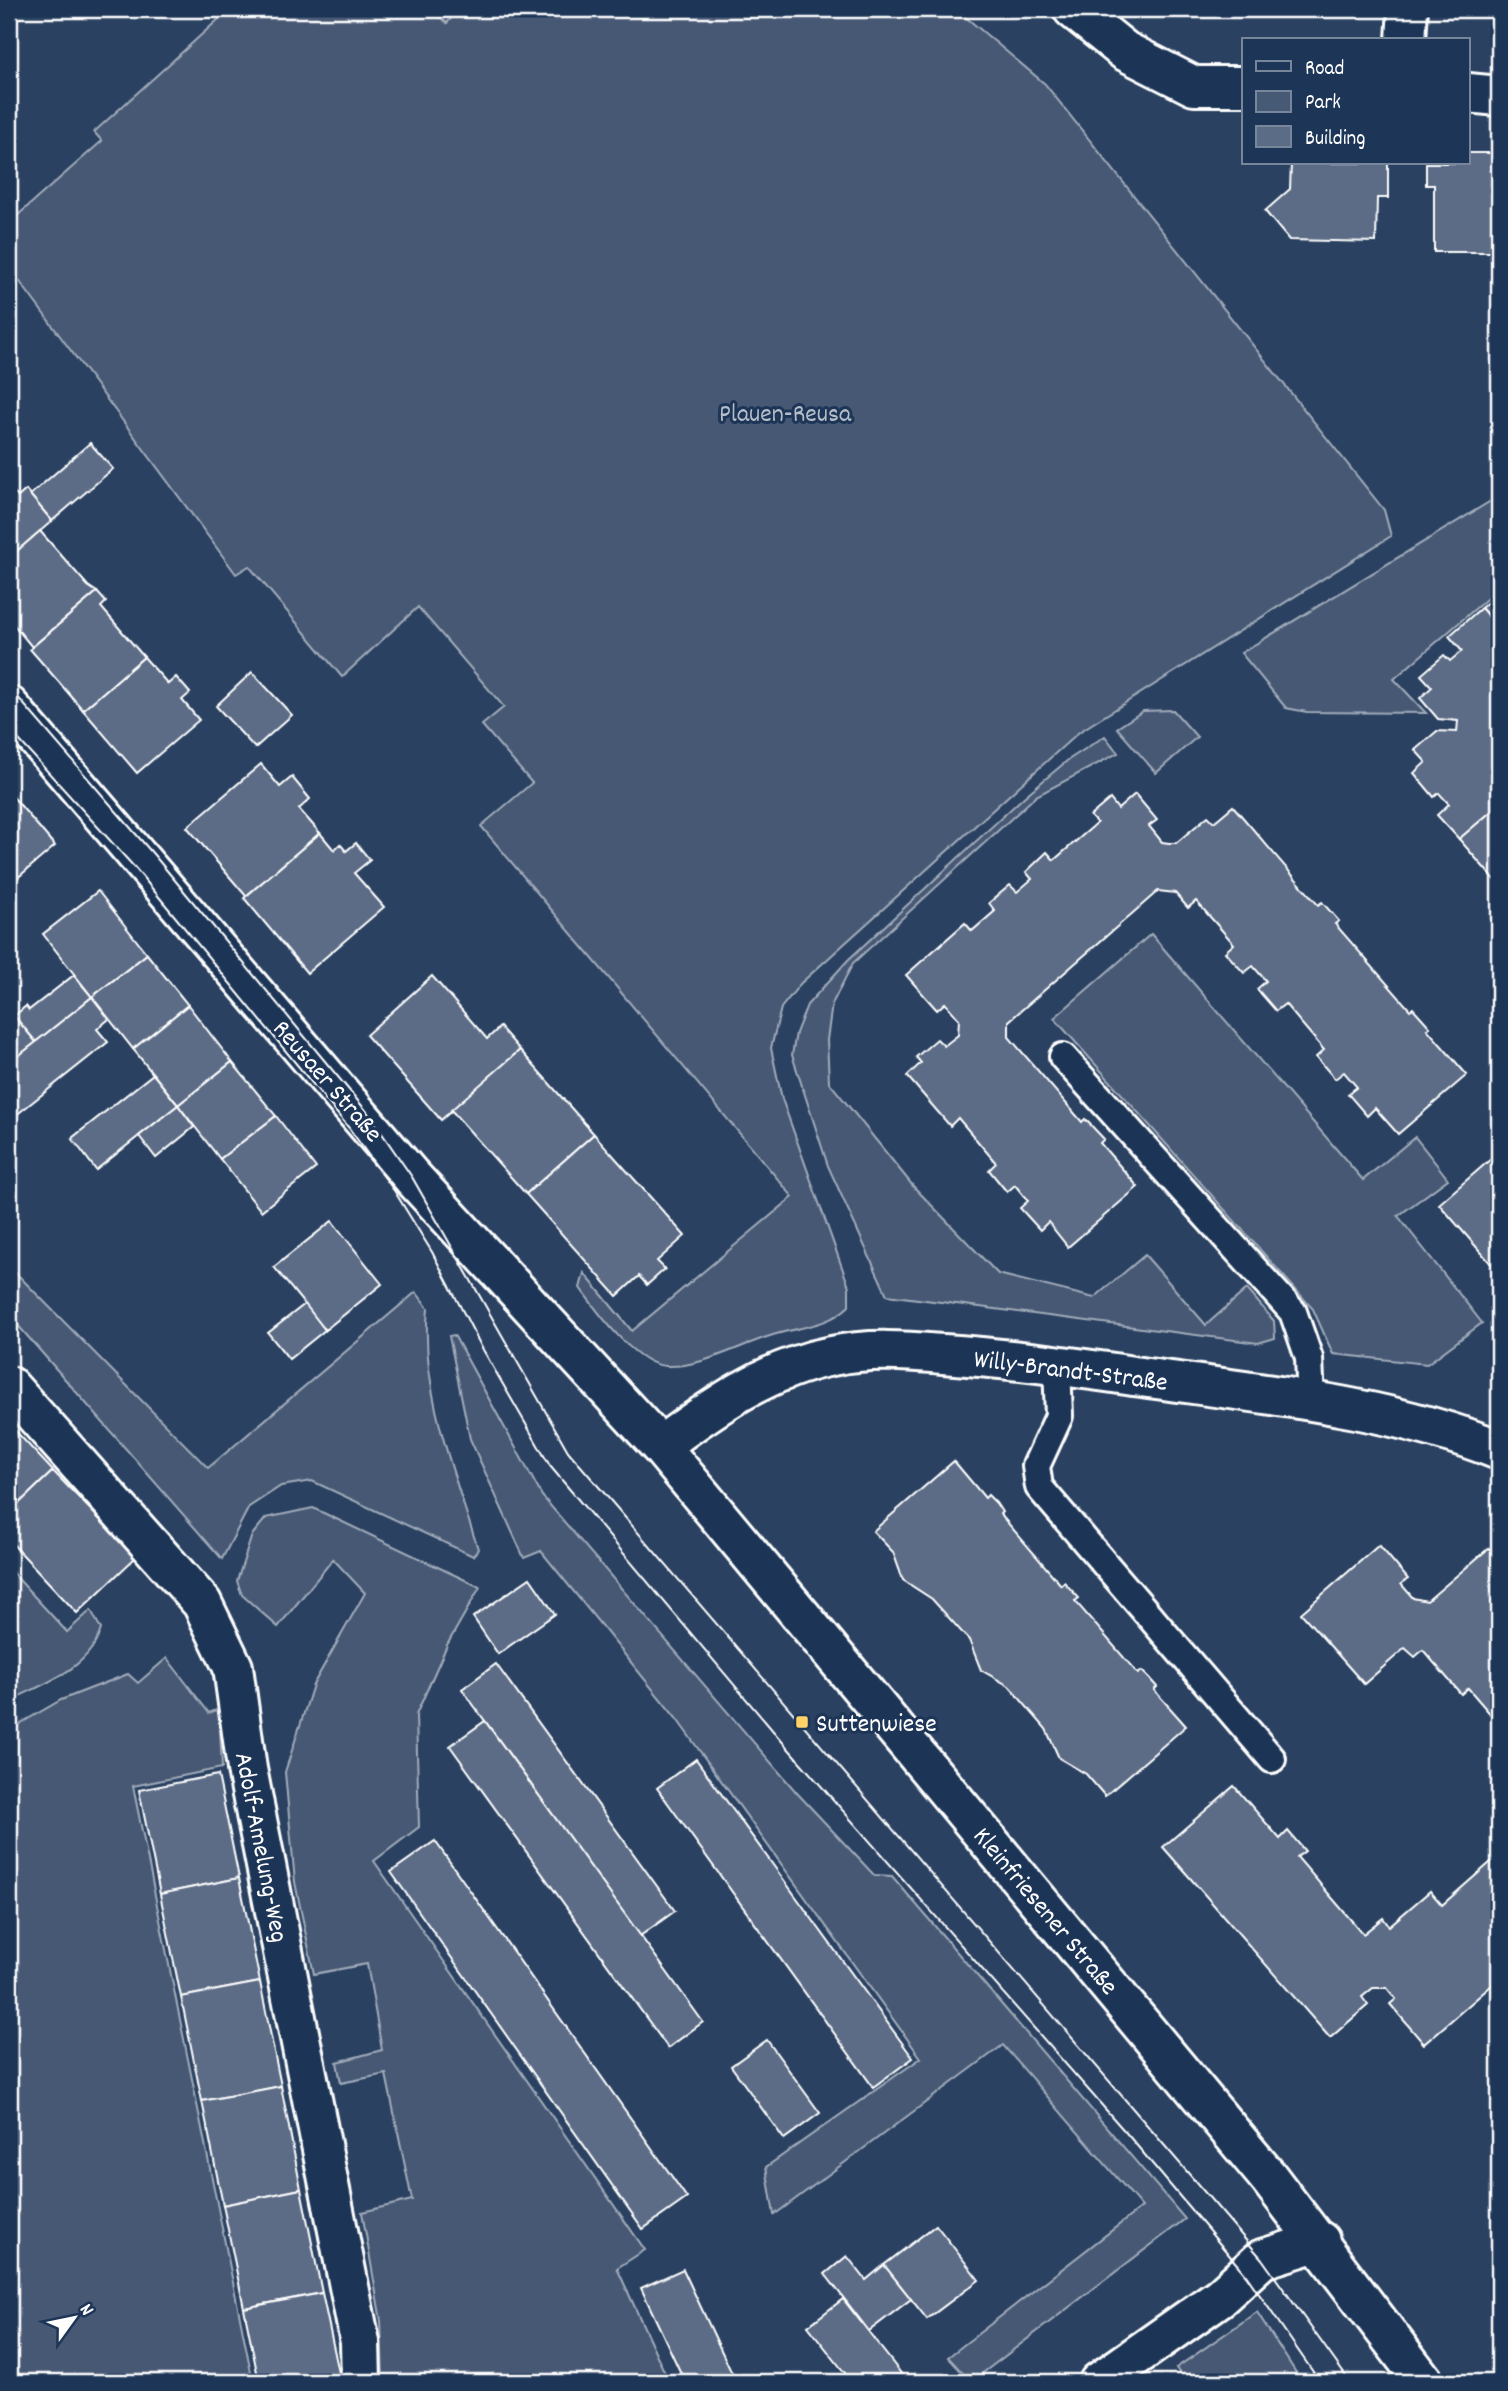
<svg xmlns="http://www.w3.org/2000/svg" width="1508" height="2391" font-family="Dekko,sans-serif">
	<rect width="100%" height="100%" fill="#2a4161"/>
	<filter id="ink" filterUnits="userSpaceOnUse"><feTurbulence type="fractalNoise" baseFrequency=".0143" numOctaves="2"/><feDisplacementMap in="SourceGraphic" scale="14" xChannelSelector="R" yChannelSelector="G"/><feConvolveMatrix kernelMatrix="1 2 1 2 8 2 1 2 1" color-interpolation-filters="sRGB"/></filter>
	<g filter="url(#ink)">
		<g fill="#465975" stroke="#a2acba" stroke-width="2">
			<path d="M212 9H431L447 23 459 9H956L1045 84 1384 510 1391 536 1079 732 801 983 781 1008 771 1048 782 1099 849 1287V1306C828 1327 797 1327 770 1336 738 1346 700 1368 666 1366 635 1365 597 1311 580 1288L584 1273 632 1331 793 1197 481 826 532 783 482 725 504 707 418 607 342 677 249 566 236 574 9 267V223L102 141 94 132 221 17Z"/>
			<path d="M1499 496V588L1394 679 1426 713 1307 712 1286 708 1241 653Z"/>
			<path d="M1173 710 1197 737 1156 773 1117 728 1143 711Z"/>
			<path d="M1105 736 1118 753 1036 796 853 963 832 1004 827 1040 829 1082 913 1186 998 1274 1094 1298 1145 1255 1206 1325 1247 1289 1274 1321 1275 1338 1258 1343 887 1295 828 1166 792 1055 796 1033 807 1005 848 960 1026 795 1068 760Z"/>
			<path d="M1151 934 1363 1180 1415 1137 1448 1179 1398 1216 1482 1323 1427 1364 1333 1354 1313 1309 1054 1018Z"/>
			<path d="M9 1266 208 1468 416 1292 428 1308C420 1389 454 1473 478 1549L473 1556 312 1481 281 1486 249 1507 222 1559 9 1315Z"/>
			<path d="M454 1335 542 1496 798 1794 874 1875 892 1876 1185 2219 971 2382 948 2357 1142 2207 1003 2045 774 2215 766 2167 921 2058 676 1718 541 1551 524 1558 470 1439 449 1336Z"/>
			<path d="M313 1508 480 1587 447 1645 416 1715 419 1827 374 1861 645 2250 617 2268 669 2382H383L381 2321 362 2212 412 2200 386 2074 341 2083 337 2062 382 2050 367 1964 314 1974 295 1882 285 1772 313 1685 365 1593 333 1559 278 1627 242 1595 237 1581 252 1535 266 1518Z"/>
			<path d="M9 1569 67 1632 91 1610 101 1629C90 1669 43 1684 9 1701Z"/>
			<path d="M167 1658 209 1713 219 1709 222 1768 133 1786 253 2382H9V1730L61 1700 128 1674 138 1683Z"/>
			<path d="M1257 2312 1302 2382H1186L1176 2368Z"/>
		</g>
		<g fill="#5b6c86" stroke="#fff" stroke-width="2">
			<path d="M1468 153H1499V252H1434V185H1426V163H1468Z"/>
			<path d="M1291 163H1388V198H1377L1376 242 1289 240 1265 211 1290 189Z"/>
			<path d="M90 443 113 469 52 521 30 495Z"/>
			<path d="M9 487 18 497 26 490 52 521 9 558Z"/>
			<path d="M40 531 88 586 97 592 32 647 9 619V558Z"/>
			<path d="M97 592 106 602 101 607 144 657 83 710 30 649Z"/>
			<path d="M1499 592V628L1481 608Z"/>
			<path d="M1481 608 1499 628V805L1459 839 1437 815 1449 804 1439 793 1434 797 1414 773 1426 762 1415 750 1437 731 1457 732 1458 721 1438 719 1420 698 1432 687 1421 675 1444 655 1450 661 1462 651 1449 636Z"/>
			<path d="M144 657 168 684 176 677 190 693 182 700 199 720 137 773 83 710Z"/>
			<path d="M252 672 292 715 255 748 216 706Z"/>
			<path d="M261 764 280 787 292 777 310 799 299 809 320 833 246 896 187 827Z"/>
			<path d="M9 792 55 846 9 885Z"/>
			<path d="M1135 794 1157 820 1149 826 1162 842 1169 843H1176L1208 816 1214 822 1233 806 1318 905 1322 902 1339 921 1335 924 1410 1010 1413 1008 1421 1017 1430 1027 1427 1029 1467 1075 1398 1134 1375 1108 1367 1116 1348 1094 1357 1087 1344 1072 1335 1079 1316 1057 1324 1050 1285 1004 1276 1011 1257 989 1266 981 1253 966 1244 973 1225 952 1234 944 1196 901 1188 908 1175 893 1158 891 1009 1021V1037L1082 1122 1085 1119 1104 1139 1100 1143 1138 1187 1068 1247 1048 1222 1040 1230 1020 1208 1028 1201 1015 1185 1007 1192 989 1170 996 1163 958 1118 950 1126 907 1076 921 1063 916 1057 937 1039 944 1046 958 1035 959 1019 945 1003 937 1010 906 975 965 923 972 931 995 911 989 903 1010 885 1017 892 1032 879 1026 872 1047 852 1054 860 1097 823 1090 816 1110 799 1118 809Z"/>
			<path d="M1499 805V885L1459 839Z"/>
			<path d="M320 833 334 850 340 844 346 851 356 843 370 860 354 873 384 907 307 973 244 898Z"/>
			<path d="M98 891 147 954 92 997 43 934Z"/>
			<path d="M147 954 188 1005 133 1049 92 997Z"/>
			<path d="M74 975 92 997 36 1042 14 1016 26 1006 29 1010Z"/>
			<path d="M432 976 487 1039 500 1027 520 1050 441 1120 366 1035Z"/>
			<path d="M92 997 109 1019 97 1029 108 1042 10 1120 9 1063Z"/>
			<path d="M188 1005 232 1062 178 1105 133 1049Z"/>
			<path d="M14 1016 36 1042 9 1063V1021Z"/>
			<path d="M520 1050 594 1134 526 1194 451 1110Z"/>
			<path d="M232 1062 276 1116 220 1159 178 1105Z"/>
			<path d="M153 1074 178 1105 96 1170 72 1138Z"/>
			<path d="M178 1105 194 1127 156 1158 139 1136Z"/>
			<path d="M276 1116 316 1168 261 1211 220 1159Z"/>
			<path d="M594 1134 685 1236 657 1261 665 1269 647 1285 639 1276 617 1296 526 1194Z"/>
			<path d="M1499 1152V1273L1439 1204Z"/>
			<path d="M332 1221 382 1284 325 1330 274 1267Z"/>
			<path d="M305 1304 325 1330 289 1359 268 1333Z"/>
			<path d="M9 1424 53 1471 9 1513Z"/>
			<path d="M954 1461 985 1498 988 1495 996 1503 1002 1512 1000 1514 1061 1585 1064 1582 1079 1598 1075 1601 1138 1674 1142 1671 1149 1678 1157 1687 1154 1690 1186 1726 1105 1796 1086 1774 1059 1758 1046 1729 1009 1686 981 1670 969 1640 932 1599 903 1580 893 1552 873 1531Z"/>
			<path d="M53 1471 136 1557 77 1613 9 1540V1513Z"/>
			<path d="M1379 1545 1408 1579 1401 1584 1413 1598 1427 1601 1489 1548 1499 1559V1724L1468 1688 1461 1694 1423 1650 1415 1657 1405 1648 1364 1684 1301 1613Z"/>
			<path d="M530 1578 555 1614 498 1654 473 1617Z"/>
			<path d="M496 1664 675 1911 640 1936 462 1689Z"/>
			<path d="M485 1721 703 2022 668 2048 450 1746Z"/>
			<path d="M696 1759 913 2058 873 2087 657 1788Z"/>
			<path d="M218 1775 239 1878 160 1894 139 1790Z"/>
			<path d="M1234 1786 1280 1839 1288 1831 1305 1851 1297 1857 1363 1934 1383 1918 1389 1926 1430 1891 1442 1905 1499 1855V1979L1424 2044 1390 2004 1396 1999 1387 1988H1373L1362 1997 1368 2005 1330 2038 1163 1847Z"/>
			<path d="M435 1841 687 2198 643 2229 391 1872Z"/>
			<path d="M239 1878 260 1982 181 1997 160 1894Z"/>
			<path d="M260 1982 281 2086 202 2101 181 1997Z"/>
			<path d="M767 2040 820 2113 784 2139 731 2066Z"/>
			<path d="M281 2086 301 2189 223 2205 202 2101Z"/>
			<path d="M301 2189 322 2293 244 2308 223 2205Z"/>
			<path d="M936 2225 979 2280 927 2319 884 2265Z"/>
			<path d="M847 2256 866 2280 884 2265 911 2299 869 2331 825 2274Z"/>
			<path d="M683 2269 736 2382H685L641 2288Z"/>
			<path d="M322 2293 341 2382H259L244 2308Z"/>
			<path d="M843 2299 903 2376 894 2382H852L808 2326Z"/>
		</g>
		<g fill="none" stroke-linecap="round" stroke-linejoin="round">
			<defs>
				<g id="service">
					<path d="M1063 1057 1293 1312 1309 1358 1311 1402"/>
					<path d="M1057 1365 1059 1416 1036 1466 1039 1487 1272 1759"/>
				</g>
				<g id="minor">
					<path d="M1073 9 1125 51 1194 86H1244"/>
					<path d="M1406 40 1408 9"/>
					<path d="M1468 93 1499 96"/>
					<path d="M9 1386 202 1603 233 1667 247 1769 360 2342 361 2382"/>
					<path d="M660 1446C713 1407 766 1369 832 1356 868 1348 906 1351 943 1354 1005 1358 1065 1366 1127 1375 1251 1393 1382 1403 1499 1450"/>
					<path d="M1099 2382 1220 2297 1262 2259 1320 2241"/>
				</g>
				<path id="tertiary" d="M9 706 412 1177 660 1446 1269 2178 1424 2382"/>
			</defs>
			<use href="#service" stroke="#fff" stroke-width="32"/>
			<use href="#minor" stroke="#fff" stroke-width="44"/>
			<use href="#tertiary" stroke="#fff" stroke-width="44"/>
			<use href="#service" stroke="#1d3557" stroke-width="26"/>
			<use href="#minor" stroke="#1d3557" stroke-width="38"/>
			<use href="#tertiary" stroke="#1d3557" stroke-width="38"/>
			<g stroke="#fff" stroke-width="2">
				<path d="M9 687 154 855 368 1113 412 1177 568 1451 1262 2259 1350 2382"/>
				<path d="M9 729 136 869 349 1128 395 1192 432 1252 482 1348 550 1466 779 1738 1128 2135 1246 2275 1320 2382"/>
			</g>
		</g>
	</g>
	<rect fill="#ffd166" stroke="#1d3557" stroke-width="2.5" x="795" y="1715" width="14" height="14" rx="3.5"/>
	<g text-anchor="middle" stroke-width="6" stroke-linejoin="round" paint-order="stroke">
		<g font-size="26" fill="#b5bdc8" stroke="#1d3557">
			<text x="785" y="421">Plauen-Reusa</text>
		</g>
		<g font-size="26" fill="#fff" stroke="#1d3557">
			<text transform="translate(329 1080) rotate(49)" y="9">Reusaer Straße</text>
			<text transform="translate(1071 1369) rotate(7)" y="9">Willy-Brandt-Straße</text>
			<text transform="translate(263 1847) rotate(79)" y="9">Adolf-Amelung-Weg</text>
			<text transform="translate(1047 1910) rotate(50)" y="9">Kleinfriesener Straße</text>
		</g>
		<g font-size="26" fill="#fff" stroke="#1d3557" text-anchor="start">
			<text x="816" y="1731">Suttenwiese</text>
		</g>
	</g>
	<rect width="1508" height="2391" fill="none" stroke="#1d3557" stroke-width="35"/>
	<rect x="18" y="18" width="1473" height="2356" fill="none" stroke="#fff" stroke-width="2.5" filter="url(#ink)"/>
	<rect x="1242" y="38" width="228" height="126" fill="#1d3557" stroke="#77869a" stroke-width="2"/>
	<rect x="1256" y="61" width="35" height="10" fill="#1d3557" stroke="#77869a" stroke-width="2"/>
	<text x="1305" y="74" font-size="21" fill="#ffffff">Road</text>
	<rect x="1256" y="91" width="35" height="21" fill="#465975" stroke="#77869a" stroke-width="2"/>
	<text x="1305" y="108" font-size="21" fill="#ffffff">Park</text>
	<rect x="1256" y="126" width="35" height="21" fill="#5b6c86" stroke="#77869a" stroke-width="2"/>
	<text x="1305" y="144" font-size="21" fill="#ffffff">Building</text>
	<g transform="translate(74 2318) rotate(57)" stroke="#1d3557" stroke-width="5" paint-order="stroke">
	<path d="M0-5L12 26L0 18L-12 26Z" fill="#ffffff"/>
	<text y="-10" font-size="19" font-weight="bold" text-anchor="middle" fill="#ffffff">N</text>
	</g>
</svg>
